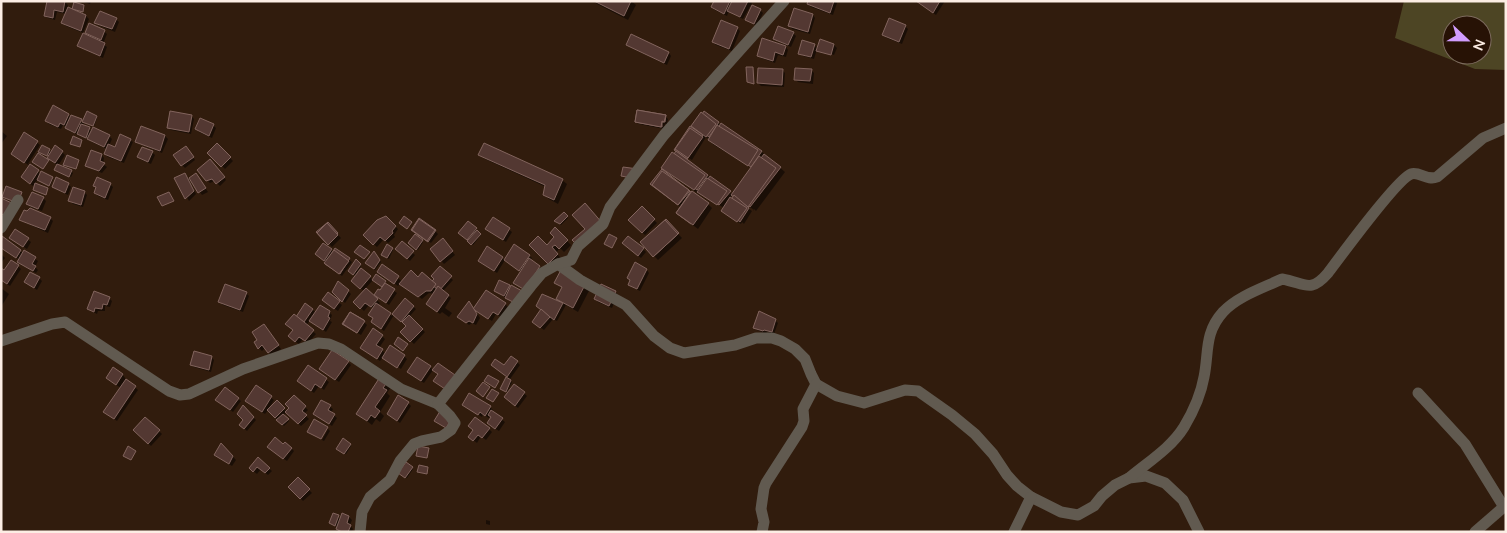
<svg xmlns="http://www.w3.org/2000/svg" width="1507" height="533" font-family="'Nunito Sans',sans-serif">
	<rect width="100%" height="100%" fill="#311c0d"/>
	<path fill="#4d4524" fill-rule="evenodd" d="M1404 1H1506V70L1475 69 1395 38ZM1452 25H1482V55H1452Z"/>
	<g fill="#0007" fill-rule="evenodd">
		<path d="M81 1H91L90 4Z"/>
		<path d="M594 1H631L636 5 628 20 597 4Z"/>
		<path d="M715 1H750L752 3 743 19 729 11 727 16 715 10 712 7Z"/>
		<path d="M809 1H835L837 3 833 15 811 7 808 4Z"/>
		<path d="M917 1H945L936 15Z"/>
		<path d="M65 2 68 5 67 8 86 16 89 19 83 33 66 26 63 23 66 14 57 12 55 20 48 18 45 16Z"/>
		<path d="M760 10 763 13 757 26 747 20Z"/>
		<path d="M813 15 815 18 810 34 792 29 790 26Z"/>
		<path d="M116 19 119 22 115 32 98 25 95 22Z"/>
		<path d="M905 26 908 29 902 44 887 38 884 35Z"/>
		<path d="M737 28 740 31 732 51 716 45 713 42Z"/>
		<path d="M104 31 107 34 103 44 107 47 103 58 82 48 79 45 92 39 86 33Z"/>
		<path d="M793 33 796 36 791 47 777 41 774 38Z"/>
		<path d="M632 35 669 53 671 56 667 65 630 47 628 44Z"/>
		<path d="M814 45 818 49 834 45 837 48 834 55 819 50V52L817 49 814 59 803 56 800 53Z"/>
		<path d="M786 47 788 50 786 57 778 55 775 63 761 58 758 55Z"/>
		<path d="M782 70 785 73 784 87 761 86 758 83Z"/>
		<path d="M811 70 814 73 813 84 798 82 795 79Z"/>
		<path d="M53 107 83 123 87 113 96 117 97 118 94 126 84 122 83 126 92 131 109 136 112 139 109 146 115 148 130 140 133 142 124 163 108 157 105 154 107 149 92 142 89 139 69 131 67 127 63 125 61 129 49 124 46 121Z"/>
		<path d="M191 116 194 119 191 134 171 130 168 127Z"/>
		<path d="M665 116 668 119 667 124H665L664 129 639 124 636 122Z"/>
		<path d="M718 123 762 152 785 172 756 211 754 209 753 211 754 210 736 197V200L752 211 744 224 742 222 741 224 725 213 724 208 700 193 699 194 667 172 674 155 700 133 693 126ZM706 137 710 139 709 140 714 145 752 168 733 195 680 155 681 153 692 160ZM732 195 735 197 732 200 730 198Z"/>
		<path d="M213 125 216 128 212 138 199 132 197 129Z"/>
		<path d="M142 128 165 136 168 139 162 153 140 144 137 141Z"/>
		<path d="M1 131 7 136 1 144Z"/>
		<path d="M25 134 40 145 28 164 41 174 53 179 50 186 38 179 33 186 25 180 30 166 12 154Z"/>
		<path d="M217 145 233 161 225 169 209 153Z"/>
		<path d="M49 150 52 152H62L65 155 58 166 72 172 73 173 71 177 57 171 58 165 51 161 48 158 49 156 41 152Z"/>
		<path d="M188 151 195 160 185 168 182 165Z"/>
		<path d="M152 152 155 155 151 164 142 160 139 157Z"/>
		<path d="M102 155 104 158 103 164 107 167 102 173 90 168 87 166Z"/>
		<path d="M480 155 562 180 567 184 558 204 549 199 544 194 546 187 485 159Z"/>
		<path d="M213 164 226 180 220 186 215 181 210 183 207 180Z"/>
		<path d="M185 174 189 179 196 174 208 192 202 195 191 179 189 180 196 194 189 201 176 179Z"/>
		<path d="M68 184 71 187 68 195 56 189 53 187Z"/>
		<path d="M110 184 113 187 108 200 98 196 95 193 97 188 94 185Z"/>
		<path d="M657 189 689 192 708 204 712 208 698 229 682 217 681 207Z"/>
		<path d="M84 192 87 195 83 207 73 204 70 201Z"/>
		<path d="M43 198 46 201 42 211 31 207 28 204Z"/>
		<path d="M642 208 657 223 645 235 630 220Z"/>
		<path d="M564 214 568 218 561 225 556 221Z"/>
		<path d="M386 217 398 229 394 235 395 237 388 243 384 239 377 247 364 235Z"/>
		<path d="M50 218 53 221 48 233 24 222 21 220Z"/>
		<path d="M494 219 512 232 506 242 490 232Z"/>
		<path d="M666 221 682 238 658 260 642 243Z"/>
		<path d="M328 224 341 238 332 247 318 232Z"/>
		<path d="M476 229 481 235 473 245 463 235Z"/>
		<path d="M555 229 571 245 564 252 560 248 556 253 562 259 553 268 531 245 547 246 556 237Z"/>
		<path d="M16 231 31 242 27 249 14 241Z"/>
		<path d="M435 231 438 234 431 243 416 232Z"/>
		<path d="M415 236 423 242 418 250 410 243Z"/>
		<path d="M3 238 24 254 25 252 38 261 35 267 38 270 36 273 22 265 19 262 20 260 1 247Z"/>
		<path d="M445 242 455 255 444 264 431 249Z"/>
		<path d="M402 243 415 255 410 261 396 249Z"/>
		<path d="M324 244 334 252 335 250 352 262 342 276 319 257Z"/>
		<path d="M626 246 643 249 646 252 641 258Z"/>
		<path d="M392 249 393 250 389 259 383 255Z"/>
		<path d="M374 253 381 262 375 270 367 263Z"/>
		<path d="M1 254 5 258 1 263Z"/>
		<path d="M529 256 532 258 530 261 542 269 522 272 505 260Z"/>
		<path d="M502 258 505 260 497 273 479 261Z"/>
		<path d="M356 261 361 266 356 274 357 275 362 270 373 280 365 289 380 303 377 306 392 316 405 300 416 309 409 317 425 332 414 344 402 332 407 326 394 315 384 331 372 322 374 319V309L369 305 364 311 354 302 364 291 355 284 356 276 349 271Z"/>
		<path d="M18 266 21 269 10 286 1 280V270L5 272Z"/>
		<path d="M382 266 403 282 419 279 432 283 440 268 453 280 443 291 451 298 445 308 452 313 449 317 442 312 440 314 430 307 434 294 429 293 422 299 412 292H410L400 283 398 286 382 274Z"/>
		<path d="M647 270 649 273 640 291 632 287 629 284Z"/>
		<path d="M39 278 42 281 37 290 26 282Z"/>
		<path d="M373 280 385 282 386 283 385 285 397 293 389 305 379 298 384 287Z"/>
		<path d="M556 282 591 287 578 312 566 305 557 321 553 319 544 330 537 325 542 310V296L563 304 557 298 563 288Z"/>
		<path d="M509 286 511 288 521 306 509 300 495 290Z"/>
		<path d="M1 288 9 294 1 307Z"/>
		<path d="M333 291H348L351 294 345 303Z"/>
		<path d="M615 292 618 295 612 308 598 302 596 299Z"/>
		<path d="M246 293 249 296 243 312 223 305 220 302Z"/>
		<path d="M328 294 342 305 338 311 326 303Z"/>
		<path d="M109 298 112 301 110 307 105 306V311H98L97 314 88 309Z"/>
		<path d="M469 303 475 310 505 304 508 307 501 317 496 314 492 321 475 310 480 318 476 325 472 323 469 325 462 319Z"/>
		<path d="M312 309 316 313 329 312 332 315 330 321 332 322 326 332 310 320 306 326 316 334 308 343 303 339 299 344 292 339 297 318Z"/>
		<path d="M775 320 778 323 774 334 767 332 766 334 757 330 754 327Z"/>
		<path d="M364 322 367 325 361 335 347 327Z"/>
		<path d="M264 325 281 349 272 356 265 348 262 351 259 348V340Z"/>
		<path d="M382 336 385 339 379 348 386 354 404 356 407 359 401 369 383 357 380 361 365 350Z"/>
		<path d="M212 358 214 360 211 372 194 367 191 364Z"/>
		<path d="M348 362 351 365 339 382 324 372Z"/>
		<path d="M517 362 520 365 510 379 495 368 505 367Z"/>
		<path d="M308 367 329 382 324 390 319 386 314 393 298 381Z"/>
		<path d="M430 367 433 370 424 383 411 375Z"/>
		<path d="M113 369 123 375 125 378V379L138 390 117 421 108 414 121 388 110 381Z"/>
		<path d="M380 378 391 387 387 393 390 396 380 412 384 416 380 422 376 419 372 425 357 413Z"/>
		<path d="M506 379 512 382 507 392 503 390Z"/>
		<path d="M515 385 527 396 518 408 508 400Z"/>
		<path d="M256 387 274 400 269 408 277 402 287 412 291 408 294 396 308 410 304 414 309 419 301 426 287 412 283 415 289 421 284 426 268 410 265 414 250 404Z"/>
		<path d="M470 395 490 407 493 410 492 412 505 422 499 431 491 426 492 418 490 415 489 418 483 414 482 417 467 407Z"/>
		<path d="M238 399 241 401 233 412 220 402Z"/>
		<path d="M322 401 333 409 331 413 337 418 332 426 314 414Z"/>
		<path d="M408 403 411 406 400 423 388 414Z"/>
		<path d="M243 407 256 420 247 431 241 425 245 420Z"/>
		<path d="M145 418 162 434 151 446 134 430Z"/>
		<path d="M328 429 330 431 324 441 322 440Z"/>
		<path d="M489 429 492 432 486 440 481 436 477 443 472 439 475 430Z"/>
		<path d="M222 445 236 460 232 466 215 455Z"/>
		<path d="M283 445 291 448 294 451 287 461 271 450Z"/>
		<path d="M350 445 351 446 346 454 339 450Z"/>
		<path d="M258 459 272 471 268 475 261 469 257 474 250 468Z"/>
		<path d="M406 464 413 469 407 478 400 473Z"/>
		<path d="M298 479 312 493 303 501 290 487Z"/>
		<path d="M334 515 341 519 342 515 349 517 352 520 350 525 353 529 352 532H340L337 529 338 527 331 524Z"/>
		<path d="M486 520 490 521V525L486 524Z"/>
	</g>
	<g fill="#533832" stroke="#82645d">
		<path d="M47 1H65L63 12 54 10 53 18 44 16Z"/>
		<path d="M594 1H631L624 16Z"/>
		<path d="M714 1H730L724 14 711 7Z"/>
		<path d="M732 1H748L740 17 727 11Z"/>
		<path d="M808 1H834L830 13 807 4Z"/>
		<path d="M916 1H940L933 13Z"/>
		<path d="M74 2 84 5 83 12 72 9Z"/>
		<path d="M752 5 761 9 754 24 745 20Z"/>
		<path d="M68 7 86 15 81 31 61 23Z"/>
		<path d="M794 8 813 14 808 32 788 26Z"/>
		<path d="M100 11 117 18 112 29 94 23Z"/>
		<path d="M889 18 906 25 899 42 882 35Z"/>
		<path d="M721 20 738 27 729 49 712 42Z"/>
		<path d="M89 23 105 30 101 40 85 33Z"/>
		<path d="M778 26 794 32 788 45 773 39Z"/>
		<path d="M83 33 105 43 100 56 77 46Z"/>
		<path d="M631 34 669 52 664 63 626 45Z"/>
		<path d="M762 38 786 46 783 55 775 52 773 61 757 56Z"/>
		<path d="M820 39 834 44 831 55 816 51Z"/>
		<path d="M802 40 815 44 811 57 798 54Z"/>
		<path d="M746 67H753L754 84 747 82Z"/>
		<path d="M758 68 783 69 782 85 757 83Z"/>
		<path d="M795 68 812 69 810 81 794 80Z"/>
		<path d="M53 105 69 114 64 125 60 123 58 127 45 121Z"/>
		<path d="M637 110 666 115 665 122H662V127L635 122Z"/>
		<path d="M637 110 666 115 664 122 662 121 661 127 635 122Z"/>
		<path d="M87 111 97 116 93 126 82 122Z"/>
		<path d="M170 111 192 115 189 132 167 128Z"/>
		<path d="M704 111 719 122 709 137 694 127Z"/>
		<path d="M701 112 716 124 706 137 691 126Z"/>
		<path d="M71 115 82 119 75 133 65 128Z"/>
		<path d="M200 118 214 124 209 136 195 129Z"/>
		<path d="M721 123 762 151 751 167 710 140Z"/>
		<path d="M81 124 90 127 86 138 77 134Z"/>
		<path d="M717 125 758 150 748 166 708 140Z"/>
		<path d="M141 126 165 135 160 151 135 142Z"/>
		<path d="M690 126 703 135 687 159 674 150Z"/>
		<path d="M93 127 110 135 104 147 87 139Z"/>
		<path d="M690 128 703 137 688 158 675 149Z"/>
		<path d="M24 132 38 141 24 163 11 154Z"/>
		<path d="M120 134 131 139 121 161 104 154 108 144 115 147Z"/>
		<path d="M73 136 82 140 80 147 70 144Z"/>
		<path d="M217 143 231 157 221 167 207 153Z"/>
		<path d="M484 143 563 179 554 200 543 195 545 185 478 155Z"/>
		<path d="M42 145 50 149 47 156 38 152Z"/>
		<path d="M55 145 63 151 55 163 47 158Z"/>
		<path d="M186 146 194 157 181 166 173 155Z"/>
		<path d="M142 147 153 151 148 162 137 157Z"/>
		<path d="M91 150 102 154 100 161 105 163 99 171 85 166Z"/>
		<path d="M676 151 708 175 697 190 665 166Z"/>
		<path d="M672 152 705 175 694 190 661 168Z"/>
		<path d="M38 153 49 160 43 169 32 162Z"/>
		<path d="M764 154 781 167 750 207 734 194Z"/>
		<path d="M67 155 79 160 76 169 63 165Z"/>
		<path d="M759 156 776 168 748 207 731 195Z"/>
		<path d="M210 159 225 177 216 184 212 179 206 181 197 170Z"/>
		<path d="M30 164 39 170 30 184 21 177Z"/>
		<path d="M57 164 72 170 69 177 54 170Z"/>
		<path d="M623 167 638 169 637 179 621 176Z"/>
		<path d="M662 169 690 191 678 205 650 184Z"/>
		<path d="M41 171 53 177 49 186 37 180Z"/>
		<path d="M662 171 689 190 678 205 652 185Z"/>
		<path d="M185 173 194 191 185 199 174 178Z"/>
		<path d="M196 173 206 188 198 193 189 178Z"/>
		<path d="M710 176 731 191 719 205 699 191Z"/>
		<path d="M56 177 69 183 65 193 52 187Z"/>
		<path d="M97 177 111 183 105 198 94 193 96 187 93 186Z"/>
		<path d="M707 178 727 191 717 205 697 192Z"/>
		<path d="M35 183 48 188 46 195 33 190Z"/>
		<path d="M6 186 22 192 18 203 2 197Z"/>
		<path d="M73 187 85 191 81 205 68 201Z"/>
		<path d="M691 191 706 202 691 224 676 213Z"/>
		<path d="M692 191 709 203 693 225 676 213Z"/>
		<path d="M32 192 44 197 38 209 26 204Z"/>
		<path d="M169 192 174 201 162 206 157 197Z"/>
		<path d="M734 195 749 208 740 222 724 209Z"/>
		<path d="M730 197 747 208 737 222 721 211Z"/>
		<path d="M1 198 16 205 10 218 1 214Z"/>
		<path d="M585 203 603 224 578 246 572 240 585 229 572 215Z"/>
		<path d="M642 206 655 219 642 233 628 220Z"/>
		<path d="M30 208 51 217 45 230 19 220 24 210 27 211Z"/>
		<path d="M564 212 568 216 560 224 554 221Z"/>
		<path d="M386 216 396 226 392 231 393 233 385 241 380 237 373 245 363 235 377 220Z"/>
		<path d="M404 216 412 222 407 229 399 223Z"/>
		<path d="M493 217 510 228 503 240 485 229Z"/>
		<path d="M419 218 436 230 428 242 411 230Z"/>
		<path d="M419 219 435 230 427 241 412 230Z"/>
		<path d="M666 219 679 233 654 256 641 242Z"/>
		<path d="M665 220 678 234 653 257 640 242Z"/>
		<path d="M468 221 477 228 467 240 458 233Z"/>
		<path d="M328 222 338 233 327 244 316 232Z"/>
		<path d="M327 223 338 235 328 245 317 233Z"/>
		<path d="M555 227 568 240 559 249 555 245 552 247 558 254 548 264 529 245 538 236 547 245 554 237 550 233Z"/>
		<path d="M15 229 29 238 23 247 9 238Z"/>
		<path d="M477 230 481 234 471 245 467 241Z"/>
		<path d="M415 234 423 240 416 250 408 243Z"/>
		<path d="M609 234 617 238 612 248 604 244Z"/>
		<path d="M2 236 21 250 16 258 1 248Z"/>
		<path d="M628 236 644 248 638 256 622 243Z"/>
		<path d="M443 238 453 251 440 262 430 249Z"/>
		<path d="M402 241 414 251 407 259 395 249Z"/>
		<path d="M323 243 332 249 324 261 315 254Z"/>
		<path d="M387 244 393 248 387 258 381 255Z"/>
		<path d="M514 244 530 255 519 271 504 260Z"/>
		<path d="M360 245 370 252 364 259 354 252Z"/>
		<path d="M487 246 503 257 494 271 478 261Z"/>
		<path d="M335 248 350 258 340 274 325 264Z"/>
		<path d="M24 250 36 257 32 264 36 266 33 271 17 262Z"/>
		<path d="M334 250 349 261 339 274 324 263Z"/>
		<path d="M374 251 380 260 374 269 365 263Z"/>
		<path d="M529 258 540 266 525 290 513 283Z"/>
		<path d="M356 259 361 264 353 275 348 271Z"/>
		<path d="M11 260 19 265 7 284 1 280V268L4 270Z"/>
		<path d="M635 262 647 269 637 289 628 285 630 280 627 278Z"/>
		<path d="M382 264 399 276 394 284 377 272Z"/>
		<path d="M440 266 452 276 439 291 430 283 434 279 431 276Z"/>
		<path d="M361 268 371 276 360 289 351 281Z"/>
		<path d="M562 268 587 281 573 308 556 299 562 287 554 283Z"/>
		<path d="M411 270 418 277 422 272 436 284 431 291H426L418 297 399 284Z"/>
		<path d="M30 272 40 277 34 288 24 282Z"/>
		<path d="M376 274 386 281 382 287 372 280Z"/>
		<path d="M499 280 510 285 504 296 494 291Z"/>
		<path d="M338 281 349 290 342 302 332 292Z"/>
		<path d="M385 283 395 289 386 303 374 295 378 289 380 290Z"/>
		<path d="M225 284 247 292 240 310 218 302Z"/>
		<path d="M601 284 616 291 609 306 594 299Z"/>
		<path d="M511 285 524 292 517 304 505 298Z"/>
		<path d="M438 286 449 295 437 312 426 304Z"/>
		<path d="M366 288 378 299 371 307 365 303 360 309 353 302Z"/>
		<path d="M486 290 506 303 498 315 493 312 488 319 473 309Z"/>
		<path d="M94 291 110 297 107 305 103 304 102 309 95 308 94 312 87 309Z"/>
		<path d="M328 292 340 301 334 309 322 300Z"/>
		<path d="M542 294 563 303 554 320 536 306Z"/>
		<path d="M405 298 414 306 401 322 392 314Z"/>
		<path d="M469 301 477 314 473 323 469 321 466 323 457 317Z"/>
		<path d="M305 303 313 309 304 322 296 317Z"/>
		<path d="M376 303 391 313 381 329 371 322 373 318 368 315Z"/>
		<path d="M320 305 330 311 328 317 330 318 323 330 309 321Z"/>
		<path d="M541 309 550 317 540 328 532 322Z"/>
		<path d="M759 311 776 319 772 332 764 330 763 331 753 328Z"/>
		<path d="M350 312 364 320 357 333 342 324Z"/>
		<path d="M350 312 365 321 357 333 343 324Z"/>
		<path d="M294 314 314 330 305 341 299 337 295 342 288 336 293 330 285 324Z"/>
		<path d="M409 315 423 329 410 342 400 332 406 326 402 322Z"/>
		<path d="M264 324 279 345 268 353 262 345 258 349 254 342 257 340 252 332Z"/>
		<path d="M373 328 383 335 376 345 383 349 377 359 360 348Z"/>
		<path d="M398 337 408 344 403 351 394 344Z"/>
		<path d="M390 345 405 355 397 368 382 358Z"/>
		<path d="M332 350 349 361 335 380 319 369Z"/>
		<path d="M194 351 212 356 209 370 190 365Z"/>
		<path d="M511 356 518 361 507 377 491 365 495 359 504 365Z"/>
		<path d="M417 357 431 366 421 381 407 372Z"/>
		<path d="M438 363 455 375 445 389 433 381 438 374 432 370Z"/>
		<path d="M308 365 327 378 321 388 315 384 311 391 297 381Z"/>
		<path d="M113 367 123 374 116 385 106 378Z"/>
		<path d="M488 375 499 381 495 388 484 381Z"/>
		<path d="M380 377 388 381 383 388 387 390 375 407 380 411 375 418 371 415 367 421 356 414Z"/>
		<path d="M506 377 511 380 506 392 500 389Z"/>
		<path d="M126 379 136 386 114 419 103 412Z"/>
		<path d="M483 382 490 387 483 397 476 391Z"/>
		<path d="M514 384 525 392 515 406 504 397Z"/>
		<path d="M256 385 272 396 262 412 245 401Z"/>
		<path d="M225 387 239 398 230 410 215 400Z"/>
		<path d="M492 389 499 393 493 402 486 398Z"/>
		<path d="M469 393 491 406 485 416 480 412 478 415 462 405Z"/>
		<path d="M294 395 306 406 302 411 307 415 298 424 285 412 289 408 285 404Z"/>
		<path d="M398 395 409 402 397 421 387 414Z"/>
		<path d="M277 400 285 408 275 418 267 410Z"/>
		<path d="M321 400 331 405 328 410 335 414 329 424 313 414Z"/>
		<path d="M243 405 254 417 244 429 239 425 243 420 237 414Z"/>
		<path d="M442 408 454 415 446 428 434 421Z"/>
		<path d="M491 410 503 418 495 429 487 423 491 417 488 415Z"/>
		<path d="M283 414 289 419 282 425 276 420Z"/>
		<path d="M145 417 160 430 148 444 133 430Z"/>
		<path d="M475 417 490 428 482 438 478 435 473 441 468 437 473 430 468 426Z"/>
		<path d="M314 419 328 427 321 439 307 432Z"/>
		<path d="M275 437 283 444 285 442 292 448 283 459 267 447Z"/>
		<path d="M343 438 351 444 344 454 336 449Z"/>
		<path d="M221 443 233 456 229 464 214 455Z"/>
		<path d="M128 446 136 451 131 460 123 456Z"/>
		<path d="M418 446 429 448 427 458 416 456Z"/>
		<path d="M258 457 270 468 265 473 257 467 253 472 249 468Z"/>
		<path d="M406 462 413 467 405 478 398 473Z"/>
		<path d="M419 465 428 467 427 474 417 472Z"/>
		<path d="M298 477 310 489 300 499 288 487Z"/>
		<path d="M333 513 339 515 335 526 329 523Z"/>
		<path d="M342 513 349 516 347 523 351 525 348 532H342L336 529Z"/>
	</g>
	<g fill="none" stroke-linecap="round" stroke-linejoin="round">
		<g stroke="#615a50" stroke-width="11">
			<path d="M1 228 18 200"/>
			<path d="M558 264 580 280 626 305 654 336 670 348 684 353 735 345 756 338H772L781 341 795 349 805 359 811 374 816 384 837 396 864 403 905 390 918 391 952 415 975 434 993 454 1007 475 1017 486 1031 497 1061 512 1078 515 1094 506 1102 496 1115 485 1129 478 1146 476 1165 483 1183 500 1199 532"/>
			<path d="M1 341 52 324 65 322 169 391 180 395 189 394 243 369 318 343 329 344 341 349 401 389 438 404"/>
			<path d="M1418 393 1465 444 1504 507"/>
			<path d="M1129 478C1148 462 1171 448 1184 427 1193 412 1201 394 1204 377 1209 353 1204 333 1223 312 1238 296 1263 288 1282 279 1305 283 1310 294 1328 273 1340 257 1397 179 1411 174 1419 171 1427 181 1437 177L1483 138 1506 128"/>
			<path d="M360 532 362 512 370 497 390 480 400 461 414 444 422 441 441 437 451 430 455 423 450 416 438 404 531 286 542 273 558 264 571 260 578 246 603 224 610 207 664 135 784 1"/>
			<path d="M762 532 764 522 761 509 764 488 766 483 802 427 804 421 803 409 816 384"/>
			<path d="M1014 532 1031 497"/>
			<path d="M1475 532 1506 505"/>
		</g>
	</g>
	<rect width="1507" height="533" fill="none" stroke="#fcede4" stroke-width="5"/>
	<g transform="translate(1467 40) rotate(112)"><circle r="24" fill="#271205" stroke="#7c6a5e"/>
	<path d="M0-4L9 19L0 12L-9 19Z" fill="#d19dfe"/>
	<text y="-8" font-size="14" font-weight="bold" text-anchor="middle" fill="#fcede4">N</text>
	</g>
</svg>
